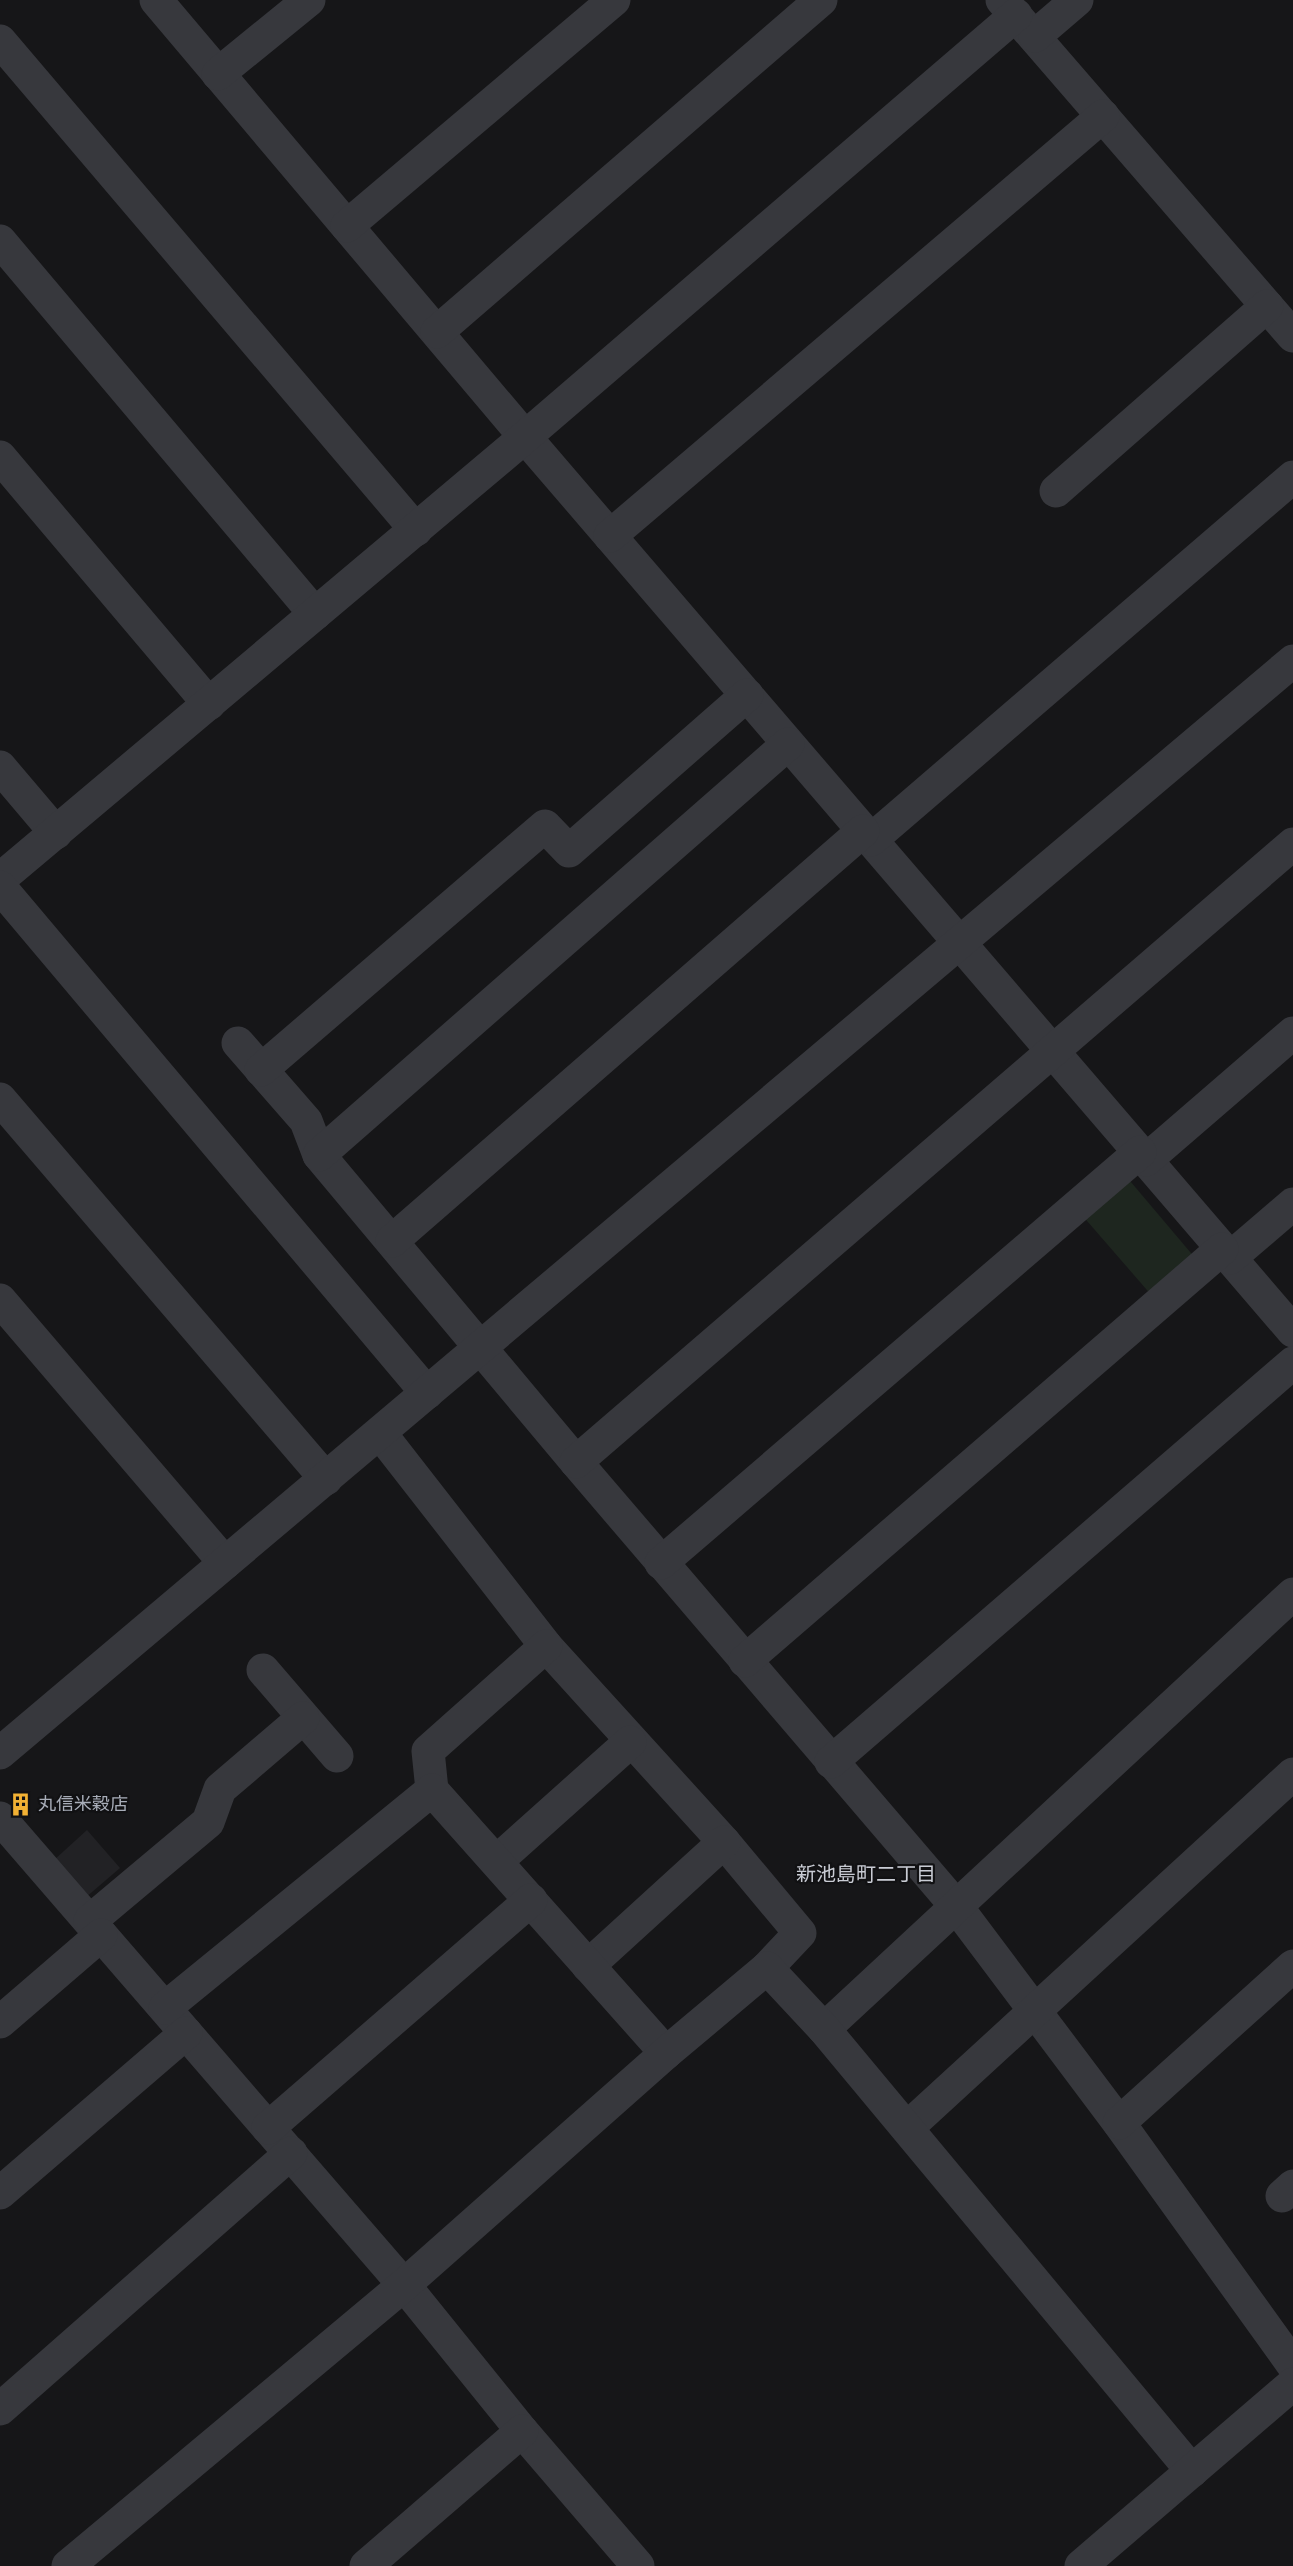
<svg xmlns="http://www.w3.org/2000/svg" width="1293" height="2566" font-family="'Source Sans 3','Noto Sans JP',sans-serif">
	<rect width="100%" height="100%" fill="#161618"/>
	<path fill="#222225" d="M87 1830 120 1868 85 1898 53 1861Z"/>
	<path fill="#1e261f" d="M1125 1175 1196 1259 1153 1297 1081 1214Z"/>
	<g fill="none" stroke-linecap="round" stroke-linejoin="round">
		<g stroke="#37383d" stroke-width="33">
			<path d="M156 0 525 437 1293 1331"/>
			<path d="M1002 0 1293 336"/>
			<path d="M1035 36 1077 0"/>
			<path d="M0 41 416 530"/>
			<path d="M218 74 309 0"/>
			<path d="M347 226 614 0"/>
			<path d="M0 241 315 614"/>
			<path d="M437 332 821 0"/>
			<path d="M0 457 209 704"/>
			<path d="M1056 491 1267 306"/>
			<path d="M610 536 1103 116"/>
			<path d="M0 767 56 833"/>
			<path d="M871 840 1293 477"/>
			<path d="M0 879 525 437 1016 15"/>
			<path d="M0 887 427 1393"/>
			<path d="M238 1043 306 1121 319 1155 576 1462 956 1906 1119 2123 1293 2365"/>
			<path d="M261 1070 545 826 569 851 747 695"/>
			<path d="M0 1099 326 1479"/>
			<path d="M319 1155 788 744"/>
			<path d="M1146 1160 1293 1033"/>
			<path d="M392 1241 863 831"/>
			<path d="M1230 1258 1293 1204"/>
			<path d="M0 1300 225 1563"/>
			<path d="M380 1433 546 1646 724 1842 800 1933 767 1968"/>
			<path d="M576 1462 1293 844"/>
			<path d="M661 1563 1140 1152"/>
			<path d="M745 1661 1222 1249"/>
			<path d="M263 1670 337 1756"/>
			<path d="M0 1753 1293 661"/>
			<path d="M831 1762 1293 1363"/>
			<path d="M432 1790 428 1751 546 1646"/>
			<path d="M0 1818 404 2285 522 2431 638 2566"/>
			<path d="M497 1861 630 1742"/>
			<path d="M90 1921 208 1822 220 1789 303 1718"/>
			<path d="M588 1966 724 1842"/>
			<path d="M165 2008 432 1790 666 2053"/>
			<path d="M0 2022 101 1935"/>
			<path d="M824 2029 1293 1594"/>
			<path d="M1119 2123 1293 1966"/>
			<path d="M268 2128 531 1900"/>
			<path d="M907 2128 1293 1774"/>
			<path d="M0 2193 186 2033"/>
			<path d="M1282 2196 1293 2186"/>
			<path d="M0 2409 291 2153"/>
			<path d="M68 2566 404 2285 666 2053 767 1968 824 2029 1192 2471"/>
			<path d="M366 2566 522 2431"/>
			<path d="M1081 2566 1293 2384"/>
		</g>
	</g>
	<defs>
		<symbol id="building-bare" viewBox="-9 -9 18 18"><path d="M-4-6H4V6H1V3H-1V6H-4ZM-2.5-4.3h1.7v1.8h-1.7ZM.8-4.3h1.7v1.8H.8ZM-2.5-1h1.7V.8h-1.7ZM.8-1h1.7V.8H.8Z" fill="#f2b134" stroke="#111113" stroke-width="2.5" paint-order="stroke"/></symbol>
	</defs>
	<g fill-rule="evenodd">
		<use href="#building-bare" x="4" y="1788" width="33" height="33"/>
	</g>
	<g text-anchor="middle" stroke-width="4.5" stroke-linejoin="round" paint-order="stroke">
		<g font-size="18" fill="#a8adb8" stroke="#111113" text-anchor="start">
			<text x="38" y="1810">丸信米穀店</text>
		</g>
		<g font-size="20" fill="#c9ccd4" stroke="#111113">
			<text x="866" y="1881">新池島町二丁目</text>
		</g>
	</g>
</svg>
